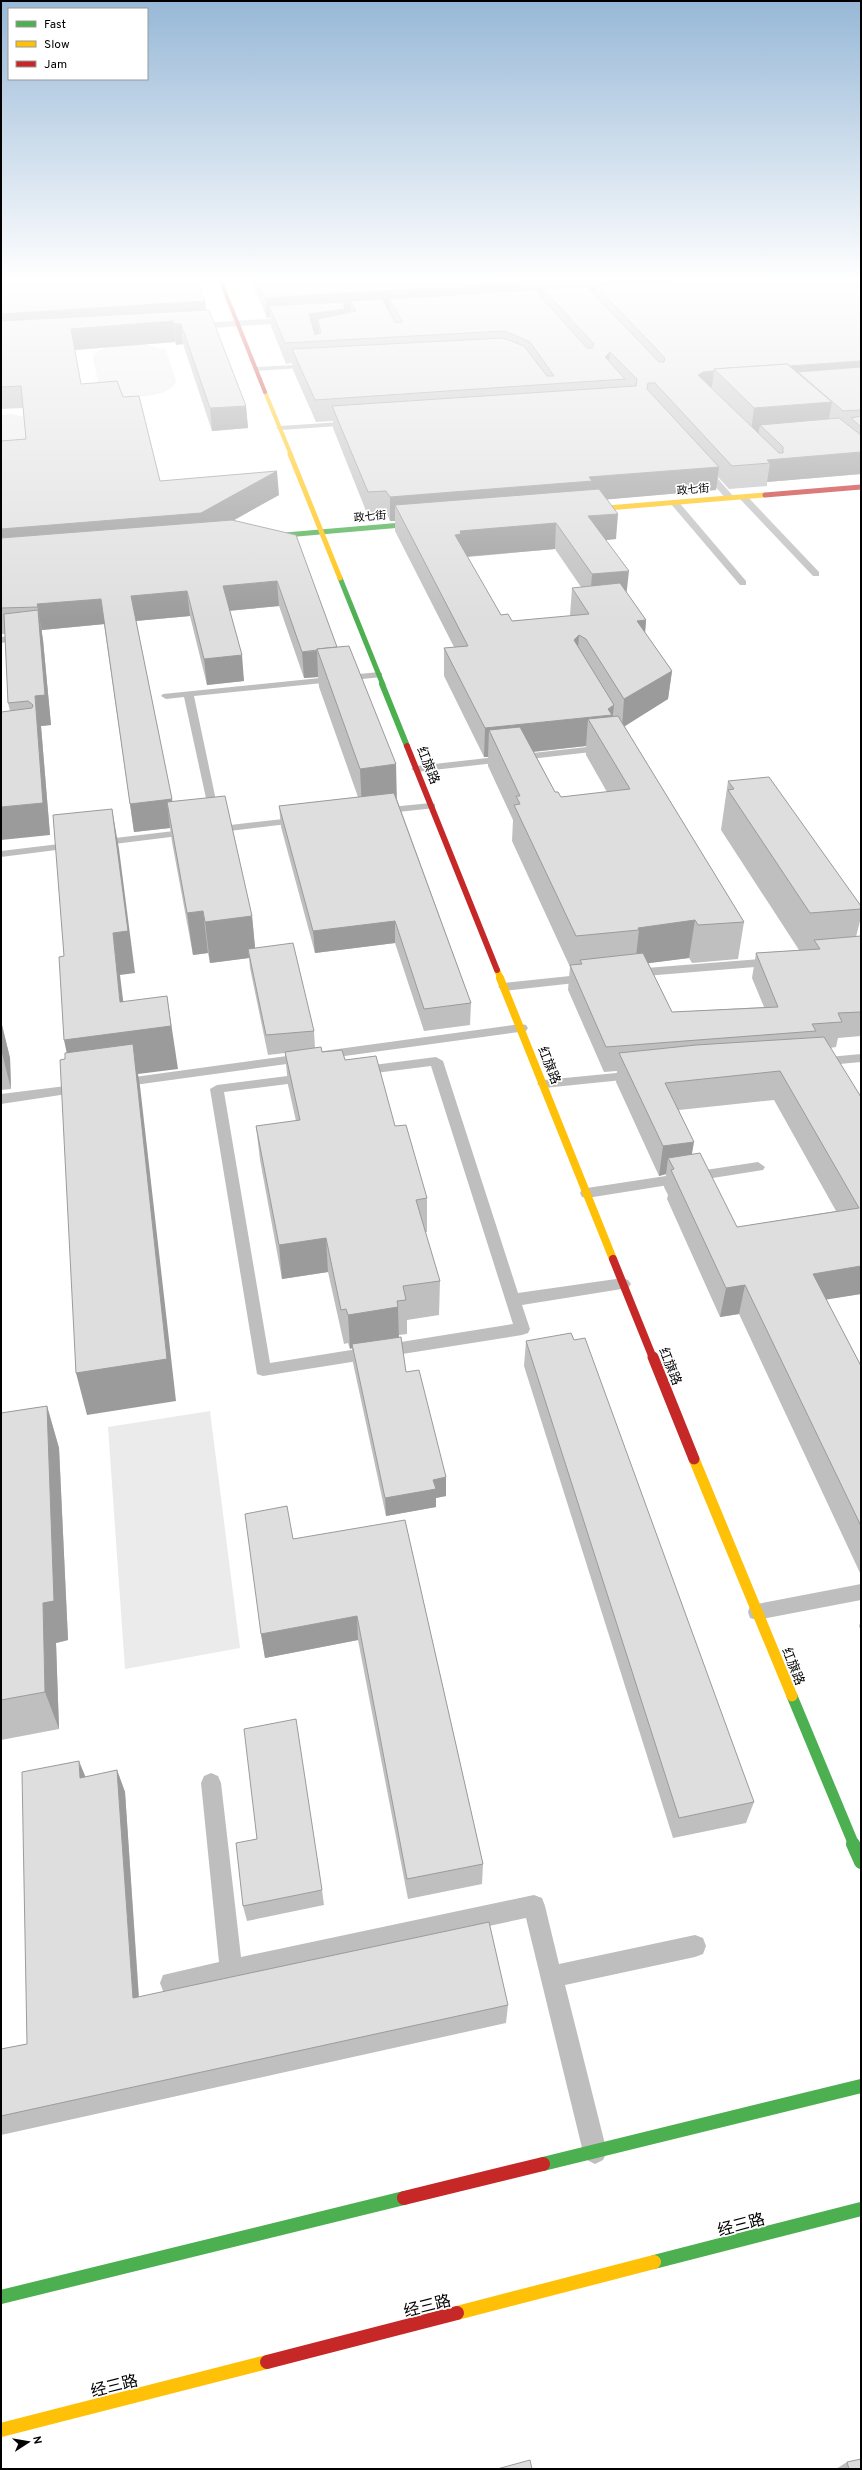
<svg xmlns="http://www.w3.org/2000/svg" width="862" height="2470" font-family="Overpass,'Noto Sans SC',sans-serif">
	<rect width="100%" height="100%" fill="#fff"/>
	<g fill="#ebebeb">
		<path d="M143 344 166 350 176 381C173 397 128 399 116 395 110 394 104 389 99 386L93 358C96 344 131 345 143 344Z"/>
		<path d="M12 414 28 418 40 443 1 457V415Z"/>
		<path d="M210 1411 240 1648 125 1669 108 1427Z"/>
	</g>
	<g fill="none" stroke-linecap="round" stroke-linejoin="round">
		<g fill="#bebebe" fill-rule="evenodd">
			<path d="M313 364 315 367 256 371 253 369 256 367Z"/>
			<path d="M356 421V425H353L280 430 276 428 280 426Z"/>
			<path d="M701 466H707L733 496V500H727L701 470Z"/>
			<path d="M740 495H746L819 572V576H813L740 499Z"/>
			<path d="M671 500H677L746 581V585H740L671 504Z"/>
			<path d="M25 634 28 635V639L1 643V637Z"/>
			<path d="M379 672 382 673V677L194 696 218 810 217 812H209L184 697 166 699 161 696 163 694Z"/>
			<path d="M605 745 609 746V750L416 772 411 769 416 766Z"/>
			<path d="M431 803 435 804V808L380 814 375 811 380 808Z"/>
			<path d="M301 817 307 820 305 822 213 833 207 830 213 827Z"/>
			<path d="M191 829 195 830V834L98 846 92 843 98 840Z"/>
			<path d="M76 842 80 843V847L1 857V851Z"/>
			<path d="M774 958 778 959 780 962 778 965 633 977 627 973 633 969Z"/>
			<path d="M589 974 593 975 595 978 593 981 504 991 498 987 504 983Z"/>
			<path d="M521 1024 526 1025 528 1028 526 1031 120 1087 113 1083 120 1079Z"/>
			<path d="M861 1054V1062L818 1066 811 1062 818 1058Z"/>
			<path d="M436 1057 443 1061 518 1293 623 1278 628 1280 631 1284 628 1288 522 1305 530 1329 528 1333 522 1335 263 1376 257 1374 210 1089 217 1085ZM431 1066 513 1324 270 1363 224 1092Z"/>
			<path d="M637 1071 644 1075 642 1078 544 1088 537 1084 544 1080Z"/>
			<path d="M82 1084 87 1085 89 1088 87 1091 1 1104V1094Z"/>
			<path d="M758 1162 765 1167 763 1170 587 1198 582 1197 580 1193 582 1189 587 1188Z"/>
			<path d="M861 1584V1600L757 1620 750 1618 748 1612 750 1606 757 1604Z"/>
			<path d="M211 1773 218 1776 221 1783 241 1957 534 1895 542 1898 545 1906 559 1964 695 1935 703 1938 706 1946 703 1954 695 1957 565 1985 607 2152 603 2160 595 2164 587 2160 583 2152 526 1918 171 1994 163 1991 160 1983 163 1975 219 1962 201 1783 204 1776Z"/>
		</g>
		<path fill="#bebebe" fill-rule="evenodd" d="M299 317 302 318V322L184 330 179 327 184 324Z"/>
		<g stroke="#4caf50" stroke-width="5">
			<path d="M262 537 425 523"/>
			<path d="M340 578 383 685"/>
		</g>
		<path stroke="#4caf50" stroke-width="6" d="M382 684 407 746"/>
		<path stroke="#4caf50" stroke-width="11" d="M792 1696 854 1845"/>
		<g stroke="#4caf50" stroke-width="14">
			<path d="M853 1844 861 1862"/>
			<path d="M543 2164 861 2086"/>
			<path d="M654 2262 861 2209"/>
			<path d="M1 2297 404 2198"/>
		</g>
		<path stroke="#ffc107" stroke-width="4" d="M265 392 291 455"/>
		<g stroke="#ffc107" stroke-width="5">
			<path d="M290 454 340 578"/>
			<path d="M583 510 765 495"/>
		</g>
		<path stroke="#ffc107" stroke-width="6" d="M497 970 501 979"/>
		<path stroke="#ffc107" stroke-width="8" d="M500 978 613 1259"/>
		<path stroke="#ffc107" stroke-width="11" d="M694 1459 792 1696"/>
		<g stroke="#ffc107" stroke-width="14">
			<path d="M457 2313 654 2262"/>
			<path d="M1 2430 267 2362"/>
		</g>
		<path stroke="#c62828" stroke-width="4" d="M219 277 265 392"/>
		<path stroke="#c62828" stroke-width="5" d="M765 495 861 487"/>
		<path stroke="#c62828" stroke-width="6" d="M407 746 497 970"/>
		<path stroke="#c62828" stroke-width="8" d="M613 1259 653 1358"/>
		<path stroke="#c62828" stroke-width="11" d="M653 1357 694 1459"/>
		<g stroke="#c62828" stroke-width="14">
			<path d="M404 2198 543 2164"/>
			<path d="M267 2362 457 2313"/>
		</g>
	</g>
	<g fill="#bfbfbf" fill-rule="evenodd">
		<path d="M1 277H196L205 301 206 310 246 406 248 428 212 431 183 344 176 345 175 342 75 350 81 384 123 397 160 481 279 495 233 520 337 647 397 799 471 1003 470 1025 424 1031 395 943 315 953 281 827 279 806 358 797 319 687 318 677 304 678 279 606 230 611 244 681 207 685 190 616 136 621 172 802 252 916 255 948 314 1031 315 1048 322 1052 345 1060 395 1126 427 1198V1232H425L440 1281 439 1315 407 1320V1334L399 1335V1337L406 1372 446 1477V1496L436 1498V1507L386 1516 353 1363 352 1348 350 1349 348 1343 344 1344 328 1272 282 1279 260 1160 256 1126 296 1121 288 1085 285 1053 268 1055 250 968 249 958 210 963 208 953 193 955 172 842 170 828 134 832 104 624 42 630V633L43 640 51 725 41 726 50 835 10 711 8 703 5 634H1V441L26 439 23 408 1 409Z"/>
		<path d="M249 277H861V474L767 482V486L729 489 718 477 716 490 607 499 616 539 606 540 627 593 646 620 645 633 672 671 668 699 624 726 744 922 738 959 692 963 689 958 648 963 672 1012 764 1007 752 978 756 953 799 950 721 830 728 781 861 906V917L856 937 861 936V1036L838 1038 836 1047 830 1048 861 1097V1294L826 1299 861 1366V1575L739 1314 720 1317 667 1199 668 1195 664 1187 666 1174 659 1176 616 1082 617 1071 604 1072 568 990 570 967 512 841 513 820 488 766V757H484L444 676V648L454 647 395 531V521H390L387 514 368 516 333 428V421L316 422 293 370 292 363 286 364 271 326 270 317 267 318ZM555 549 581 587 572 588 570 615 571 616 512 621 501 615 468 557ZM586 746V755L607 792 561 797 555 792 534 752ZM774 1100 836 1211 737 1227 692 1154 679 1110Z"/>
		<path d="M1 1021 10 1058 11 1089 1 1090Z"/>
		<path d="M526 1341 754 1802 746 1823 673 1838 524 1366Z"/>
		<path d="M47 1406 59 1448 68 1640 56 1643 59 1729 1 1740V1413Z"/>
		<path d="M405 1520 483 1864 482 1884 408 1899 358 1640 265 1658 261 1634Z"/>
		<path d="M861 1620V1631L859 1626Z"/>
		<path d="M117 1770 125 1792 139 1997 508 2005 506 2023 1 2135V2049L27 2044 85 1777Z"/>
		<path d="M322 1890 324 1905 247 1921 243 1906Z"/>
		<path d="M847 2462 861 2469H836Z"/>
	</g>
	<g fill="#9b9b9b">
		<path d="M518 277H524V281L602 277H700L699 290 596 286 595 297 543 289V300L389 299 390 310 356 312 351 301V312H345L346 329 318 319 319 333 310 334 269 306 270 317 267 318 265 298 518 282Z"/>
		<path d="M710 277H861H853L850 297 709 289Z"/>
		<path d="M205 301 207 321H173L175 342 74 350 1 334V314Z"/>
		<path d="M174 324H181L183 344 176 345Z"/>
		<path d="M610 352 608 374 605 357Z"/>
		<path d="M861 361V382L798 372 796 387 716 371Z"/>
		<path d="M714 371 711 393 698 375 703 372Z"/>
		<path d="M832 402 826 434 760 425 757 440H750L754 408Z"/>
		<path d="M246 406 248 428 212 431 210 408Z"/>
		<path d="M861 452V474L767 482 770 463 767 460Z"/>
		<path d="M719 467 716 490 590 501 395 505V521H390V497L589 477Z"/>
		<path d="M277 471 279 495 204 537 1 554V529Z"/>
		<path d="M618 514 616 539 586 542 588 516Z"/>
		<path d="M556 523 555 549 461 557 455 535 460 531Z"/>
		<path d="M629 571 626 598 590 601 592 574Z"/>
		<path d="M277 581 279 606 225 611 223 586Z"/>
		<path d="M187 591 190 616 135 621 131 596Z"/>
		<path d="M101 599 105 624 42 630V633L37 604Z"/>
		<path d="M38 610 43 640 51 725 41 726 50 835 1 840V807L43 803 35 696Z"/>
		<path d="M646 620 644 647 637 621Z"/>
		<path d="M579 635 577 663 574 640Z"/>
		<path d="M317 651 318 677 304 678 302 652Z"/>
		<path d="M242 655 244 681 207 685 204 659Z"/>
		<path d="M672 671 668 699 622 728 624 699Z"/>
		<path d="M614 705 611 734 588 719 586 746 501 755 489 730 488 757H484L485 728 608 709Z"/>
		<path d="M396 764 397 804 362 809 360 769Z"/>
		<path d="M172 799 176 827 167 802 170 828 134 832 130 804Z"/>
		<path d="M112 809 119 849 135 973 120 975 127 1032 167 996 178 1069 138 1074 140 1086 176 1401 87 1415 76 1373 73 1083 64 1040 120 1002 113 933Z"/>
		<path d="M203 911 208 953 193 955 187 913Z"/>
		<path d="M252 916 256 957 248 949 249 958 210 963 205 922Z"/>
		<path d="M695 920 689 958 635 965 639 930 638 928Z"/>
		<path d="M395 921V943L315 953 313 931Z"/>
		<path d="M1 1021 10 1058 11 1089 1 1049Z"/>
		<path d="M694 1142 689 1171 668 1158 666 1174 659 1176 663 1146Z"/>
		<path d="M326 1238 328 1272 282 1279 279 1245Z"/>
		<path d="M861 1266V1294L805 1303 813 1274Z"/>
		<path d="M745 1285 739 1314 720 1317 726 1288Z"/>
		<path d="M398 1307 399 1341 352 1344V1348L350 1349 348 1315Z"/>
		<path d="M47 1406 59 1448 68 1640 56 1643 59 1729 45 1692 43 1603Z"/>
		<path d="M446 1477V1496L436 1498V1507L386 1516 385 1498 433 1480Z"/>
		<path d="M357 1616 358 1640 265 1658 261 1634Z"/>
		<path d="M79 1761 88 1783 80 1778Z"/>
		<path d="M117 1770 125 1792 140 2017 133 1998Z"/>
	</g>
	<g fill="#dedede" stroke="#9b9b9b">
		<path d="M29 277H196L205 301 1 314V278Z"/>
		<path d="M256 277H518L522 281 526 278V277H602L265 298Z"/>
		<path d="M744 277H861V283L853 277 849 281 861 290V361L790 366 787 364 714 369V371L703 372 698 375 779 453H783V447L760 425 839 418 861 435V452L767 460 770 463 732 466 655 383H648L647 389 719 467 589 477 592 481 390 497 386 491 368 492 332 406 636 386 637 379 610 352 605 357 625 379 315 400 292 349 503 338 524 346 547 376H554L530 342 505 331 285 343 269 306 343 302 345 309 309 314 315 335 321 333 318 319 356 311 351 301 382 299 395 322 401 323 402 321 389 299 535 290 587 348H592L594 344 543 289 586 286 659 362H664L665 358 596 286Z"/>
		<path d="M209 310 246 406 210 408 181 324H174L173 321 71 329 81 384 117 381 123 397 139 396 160 481 277 471 201 513 1 529V441L26 439 21 386 1 387V321Z"/>
		<path d="M787 364 832 402 754 408 714 369Z"/>
		<path d="M861 367V410L843 411 798 372Z"/>
		<path d="M861 416V427L851 418Z"/>
		<path d="M599 489 618 514 588 516 629 571 592 574 556 523 460 531 461 534 455 535 501 615 508 614 512 621 589 614 572 588 620 583 646 620 637 621 672 671 624 699 586 639 579 635 574 640 614 705 608 709 612 715 485 728 444 648 468 646 395 505Z"/>
		<path d="M232 520 296 535 337 647 317 649V650L302 652 277 581 223 586 242 655 204 659 187 591 131 596 172 799 130 804 101 599 37 604 38 607 1 608V538Z"/>
		<path d="M38 610 45 695 35 696 43 803 1 807V712L32 708 33 705 28 701 8 703 4 614Z"/>
		<path d="M349 646 396 764 360 769 317 649Z"/>
		<path d="M618 716 744 922 698 925 695 920 638 928 639 930 576 936 514 805 520 804 516 796H520L489 730 520 727 555 792H558L561 797 630 789 588 719Z"/>
		<path d="M769 777 861 906V909L810 913 728 790 734 789 728 781Z"/>
		<path d="M394 793 471 1003 424 1009 395 921 313 931 279 806Z"/>
		<path d="M225 796 252 916 205 922 203 911 187 913 167 802Z"/>
		<path d="M112 809 128 931 113 933 120 1002 167 996 171 1026 64 1040 59 957 64 956 53 815Z"/>
		<path d="M861 936V1012L838 1013 842 1022 812 1024 816 1031 606 1047 570 965 582 964 580 960 643 953 672 1012 778 1007 756 953 820 949 814 940Z"/>
		<path d="M293 943 314 1031 266 1035 248 949Z"/>
		<path d="M824 1037 861 1097V1266L813 1274 861 1366V1526L745 1285 726 1288 671 1170 674 1169 668 1158 700 1153 737 1227 859 1208 780 1071 665 1083 694 1142 663 1146 619 1053 696 1045Z"/>
		<path d="M133 1044 167 1359 76 1373 60 1060 65 1059V1053Z"/>
		<path d="M321 1047 322 1052 342 1050 345 1060 376 1056 395 1126 406 1125 427 1198 416 1200 440 1281 403 1286 406 1300 397 1301 398 1307 348 1315 346 1309 341 1310 326 1238 279 1245 256 1126 300 1120 285 1052Z"/>
		<path d="M571 1333 574 1340 585 1338 754 1802 679 1818 526 1341Z"/>
		<path d="M401 1337 406 1372 419 1370 446 1477 433 1480 436 1489 385 1498 352 1344Z"/>
		<path d="M47 1406 54 1601 43 1603 45 1692 1 1700V1413Z"/>
		<path d="M287 1506 293 1539 405 1520 483 1864 407 1879 357 1616 261 1634 245 1514Z"/>
		<path d="M296 1719 322 1890 243 1906 236 1843 257 1839 244 1729Z"/>
		<path d="M79 1761 80 1778 117 1770 133 1998 489 1922 508 2005 1 2116V2049L27 2044 22 1772Z"/>
		<path d="M861 2459V2469H849L847 2462Z"/>
		<path d="M530 2460 532 2469H497Z"/>
	</g>
	<linearGradient id="sky" x2="0" y2="1"><stop stop-color="#97b8d7"/><stop offset="0.45" stop-color="#fff"/><stop offset="1" stop-color="#fff" stop-opacity="0"/></linearGradient>
	<rect width="862" height="622" fill="url(#sky)"/>
	<g text-anchor="middle" stroke-width="3.5" stroke-linejoin="round" paint-order="stroke">
		<g font-size="11" fill="#000" stroke="#fff">
			<text transform="translate(693 489) rotate(-5)" y="4">政七街</text>
			<text transform="translate(370 516) rotate(-5)" y="4">政七街</text>
		</g>
		<g font-size="13" fill="#000" stroke="#fff">
			<text transform="translate(429 765) rotate(68)" y="5">红旗路</text>
			<text transform="translate(550 1065) rotate(68)" y="5">红旗路</text>
			<text transform="translate(671 1366) rotate(68)" y="5">红旗路</text>
			<text transform="translate(794 1666) rotate(68)" y="5">红旗路</text>
		</g>
		<g font-size="16" fill="#000" stroke="#fff">
			<text transform="translate(741 2224) rotate(-15)" y="6">经三路</text>
			<text transform="translate(427 2305) rotate(-14)" y="6">经三路</text>
			<text transform="translate(114 2385) rotate(-14)" y="6">经三路</text>
		</g>
	</g>
	<rect width="862" height="2470" fill="none" stroke="#000000" stroke-width="4"/>
	<rect x="8" y="8" width="140" height="72" fill="#ffffff" stroke="#999999"/>
	<rect x="16" y="21" width="20" height="6" fill="#4caf50" stroke="#999999"/>
	<text x="44" y="28" font-size="12" fill="#000000">Fast</text>
	<rect x="16" y="41" width="20" height="6" fill="#ffc107" stroke="#999999"/>
	<text x="44" y="48" font-size="12" fill="#000000">Slow</text>
	<rect x="16" y="61" width="20" height="6" fill="#c62828" stroke="#999999"/>
	<text x="44" y="68" font-size="12" fill="#000000">Jam</text>
	<g transform="translate(28 2442) rotate(78)" stroke="#ffffff" stroke-width="3" paint-order="stroke">
	<path d="M0-3L7 15L0 10L-7 15Z" fill="#000000"/>
	<text y="-6" font-size="11" font-weight="bold" text-anchor="middle" fill="#000000">N</text>
	</g>
</svg>
